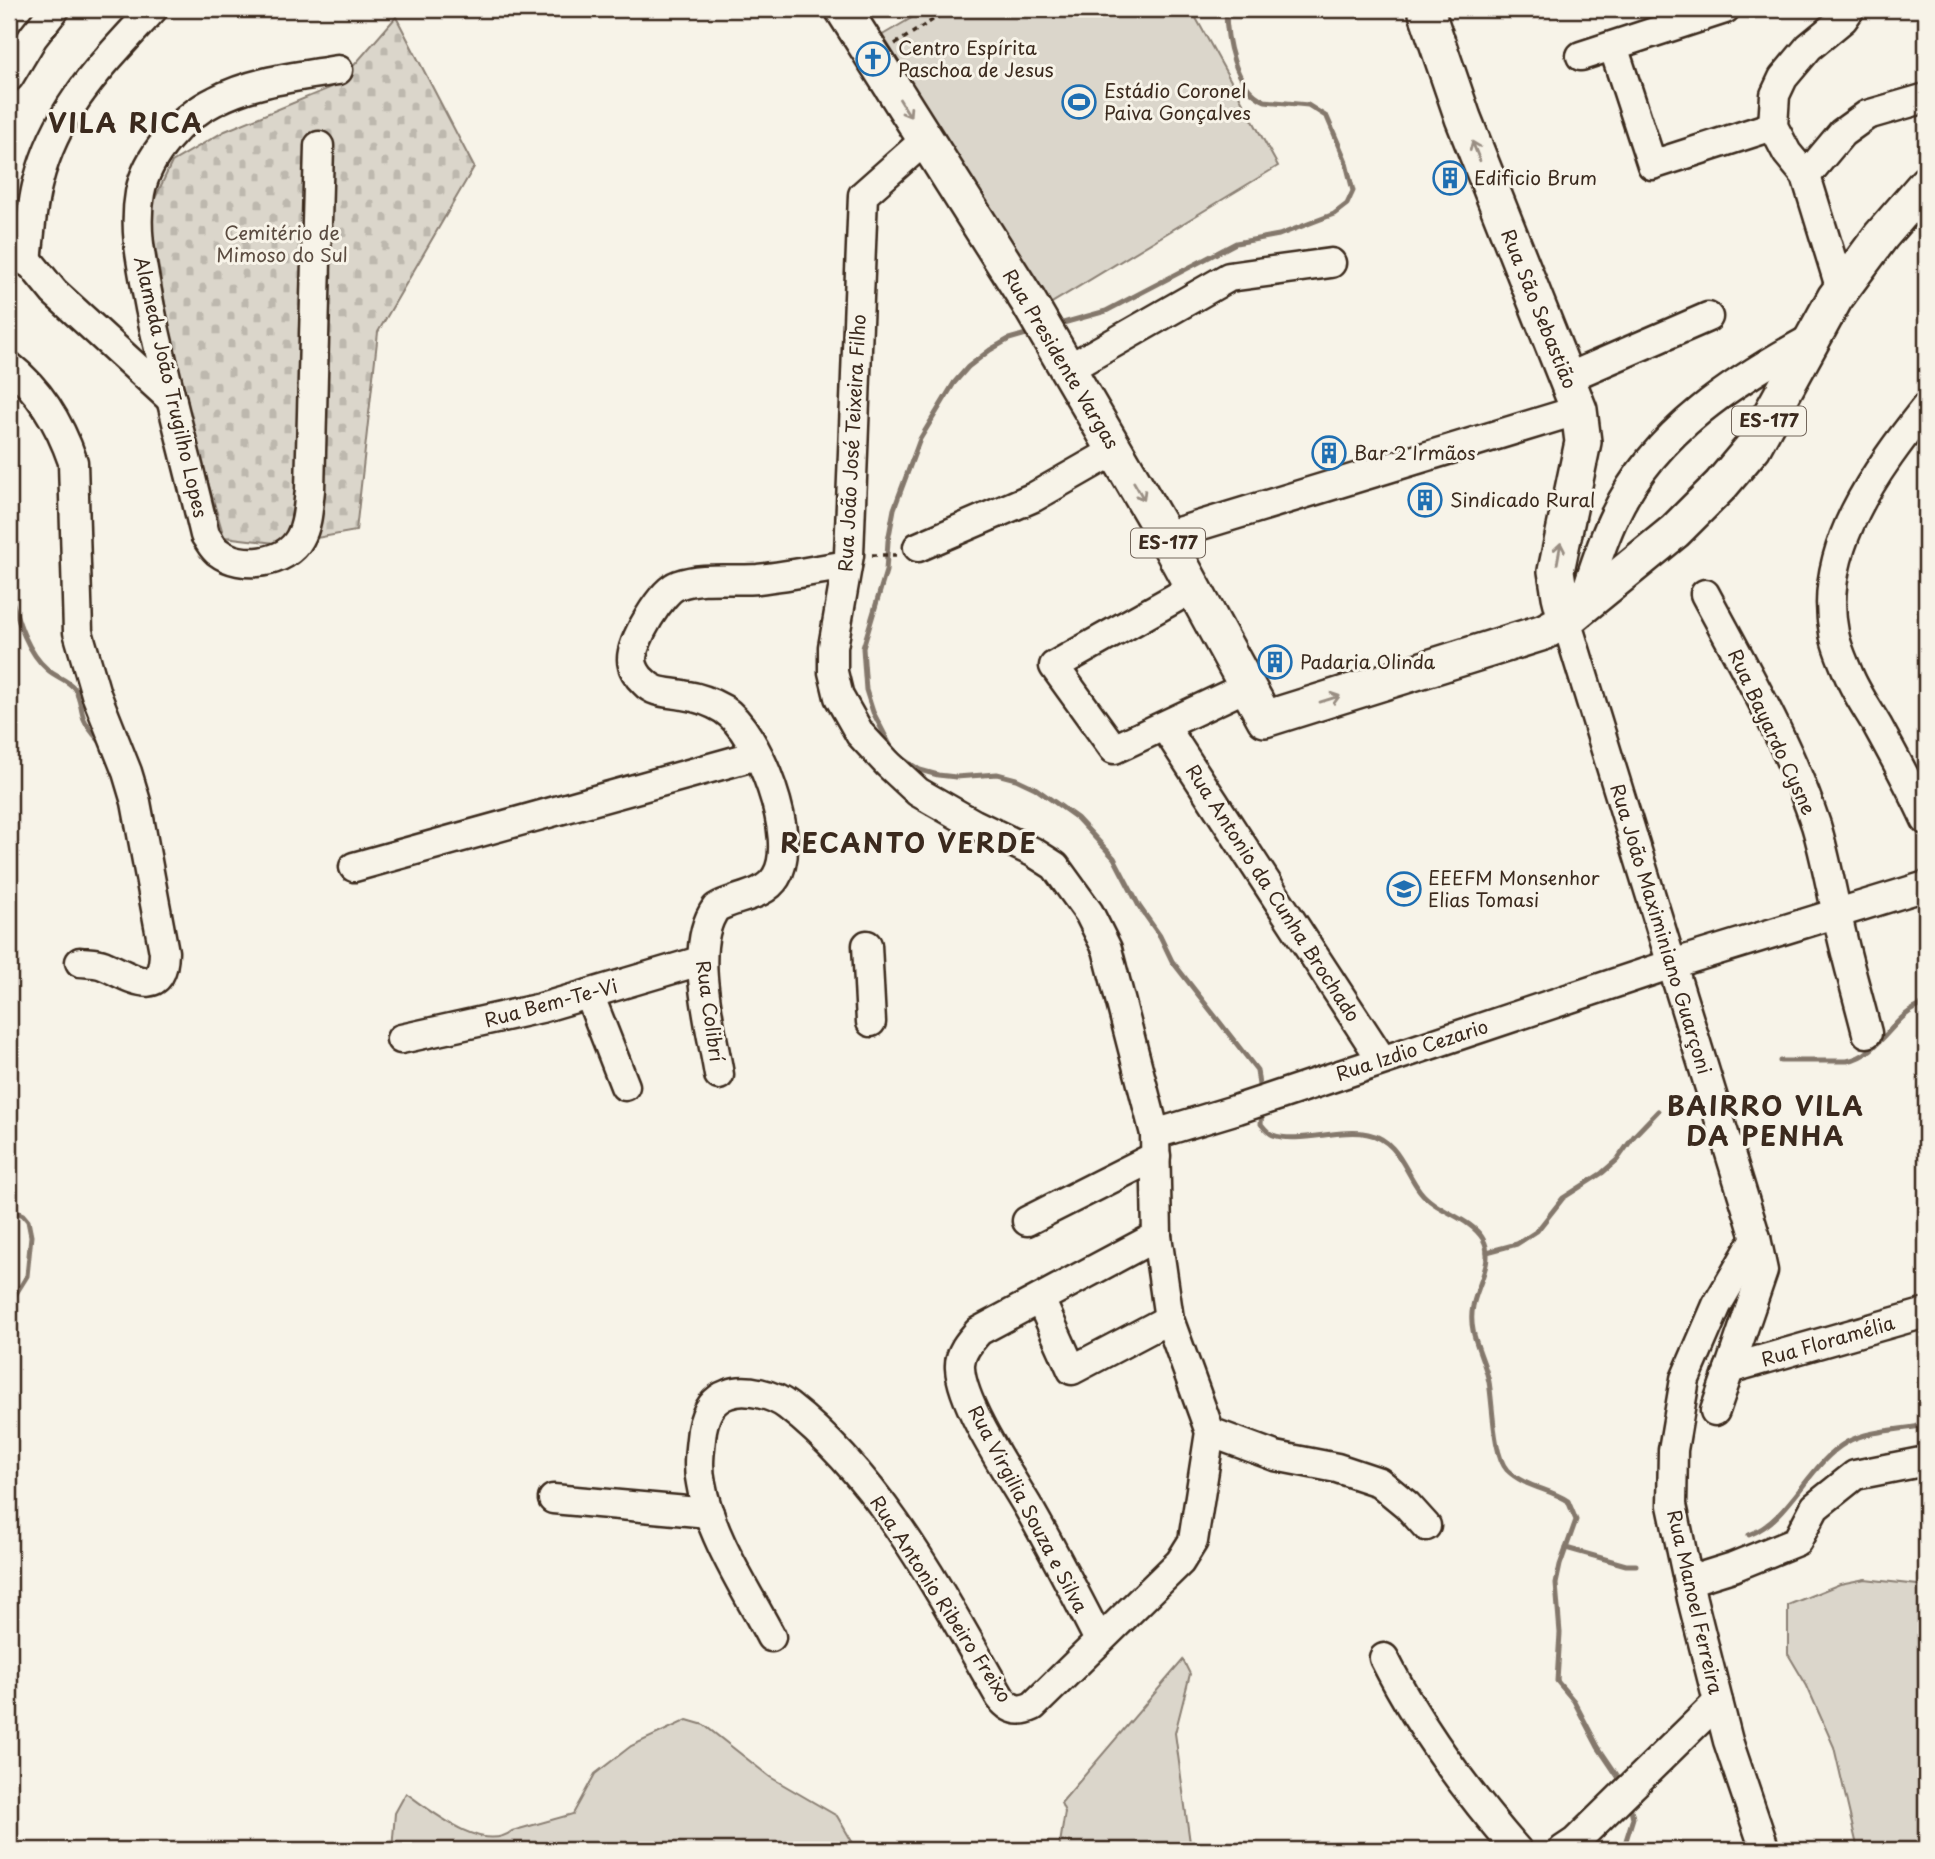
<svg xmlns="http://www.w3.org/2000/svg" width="1935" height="1859" font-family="'Playpen Sans',sans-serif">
	<defs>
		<pattern id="cemetery-stones" width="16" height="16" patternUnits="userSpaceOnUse" patternTransform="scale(1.75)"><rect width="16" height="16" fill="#dbd6cb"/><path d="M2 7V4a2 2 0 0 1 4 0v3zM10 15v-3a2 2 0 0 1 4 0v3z" fill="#bdb8ae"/></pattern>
	</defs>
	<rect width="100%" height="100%" fill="#f7f3e8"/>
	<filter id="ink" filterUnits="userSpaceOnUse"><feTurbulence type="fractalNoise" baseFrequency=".0143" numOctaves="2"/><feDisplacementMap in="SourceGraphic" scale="14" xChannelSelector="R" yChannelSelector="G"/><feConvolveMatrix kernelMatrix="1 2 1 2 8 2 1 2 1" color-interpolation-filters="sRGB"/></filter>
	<g filter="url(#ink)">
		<g fill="#dbd6cb" stroke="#8b8074" stroke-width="2">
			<path d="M927 9H1191L1278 166 1035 313 879 37Z"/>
			<path d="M1865 1579 1926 1586V1850H1858L1834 1747 1807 1686 1788 1654V1605L1840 1584Z"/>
			<path d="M1183 1660 1190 1674 1175 1733 1191 1850H1059L1065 1812 1061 1803Z"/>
			<path d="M687 1720 704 1725 770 1777 837 1816 857 1850H392L395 1813 406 1793C431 1811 483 1854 512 1831L573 1814 595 1774 631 1746Z"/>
		</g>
		<path fill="url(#cemetery-stones)" stroke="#8b8074" stroke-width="2" d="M396 17 474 167 378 332 356 531 283 544 224 537 178 380 149 211 172 162 225 131 337 85Z"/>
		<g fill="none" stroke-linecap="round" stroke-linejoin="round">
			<g stroke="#84786c" stroke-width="5">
				<path d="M1056 325 1106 311 1236 243 1279 235 1334 214 1347 204 1353 191 1345 159 1327 117 1308 105 1265 101C1234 88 1226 38 1226 9"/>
				<path d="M9 591C17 617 26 651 47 669 55 677 67 679 74 688 81 696 80 709 84 719 88 729 96 737 103 745"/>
				<path d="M891 747 873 712 866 690 863 648 886 571 888 541 894 509 920 439 954 383 968 367 990 350 1009 339 1033 332"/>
				<path d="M903 759 920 770 938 775 956 777 997 774 1016 779 1035 788 1077 818 1114 858 1139 906 1160 936 1172 961 1257 1070 1260 1093"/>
				<path d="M1780 1061H1847C1883 1054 1893 1012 1926 1004"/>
				<path d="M1262 1110 1261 1124C1265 1129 1268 1133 1273 1135 1298 1144 1340 1128 1368 1134 1398 1140 1404 1170 1420 1191 1436 1212 1470 1217 1483 1239 1495 1260 1477 1285 1473 1306 1467 1334 1484 1355 1489 1382 1493 1404 1493 1455 1507 1470 1524 1487 1550 1489 1568 1501L1576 1520 1560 1565 1556 1584 1560 1633 1557 1681 1574 1701 1598 1747 1623 1784"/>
				<path d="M9 1208 23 1215 28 1221 31 1236 27 1276 9 1305"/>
				<path d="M1487 1252 1517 1244 1537 1231 1563 1198 1602 1173 1617 1160 1634 1136 1658 1111"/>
				<path d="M1749 1535C1790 1520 1809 1463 1847 1442 1869 1430 1901 1430 1926 1425"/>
				<path d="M1566 1548 1626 1565H1636"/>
				<path d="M1623 1850 1633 1818 1629 1800"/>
			</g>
			<defs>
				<g id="minor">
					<path d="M1613 46 1652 165 1773 126"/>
					<path d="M1581 56 1725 9"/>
					<path d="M9 77 33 37 55 9"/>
					<path d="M319 146 310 490C308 506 308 524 300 538 286 564 241 570 218 552 213 549 209 540 205 535 187 459 166 384 150 308 143 269 133 232 140 193 147 155 182 117 215 101 253 81 296 77 338 70"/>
					<path d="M1806 176 1842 133 1867 115 1926 98"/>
					<path d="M9 237 54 292 172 400"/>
					<path d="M27 262C30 236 31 207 38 182 57 107 103 64 153 9"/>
					<path d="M1841 290 1806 176 1787 153 1773 126 1775 95 1783 78 1809 47 1843 19 1850 9"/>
					<path d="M9 366C41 391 60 424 73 462L78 632 96 694 127 772 136 802 164 952C163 1003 128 975 103 965 95 962 88 963 80 962"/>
					<path d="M1068 369 1229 277 1331 263"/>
					<path d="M1567 378 1708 317"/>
					<path d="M1926 407C1877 469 1817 549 1834 633 1836 646 1843 661 1848 673 1855 691 1867 708 1877 725 1894 756 1911 787 1926 820"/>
					<path d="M1165 536 1579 410"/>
					<path d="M918 547 1034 497 1116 450"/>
					<path d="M1193 588 1054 666 1114 749 1248 686"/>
					<path d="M1705 594C1745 669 1789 744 1816 825 1825 855 1830 884 1837 914 1845 954 1857 993 1867 1033"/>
					<path d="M1582 605C1592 575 1601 543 1615 515 1655 430 1737 379 1816 336"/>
					<path d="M1566 620 1756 1238 1763 1271 1715 1411"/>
					<path d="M1165 727 1382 1060"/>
					<path d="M354 867 757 755"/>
					<path d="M867 945 871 1022"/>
					<path d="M589 994 625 1086"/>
					<path d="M401 1039 541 1008 700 961"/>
					<path d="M719 1075C712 1029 687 947 716 908 734 897 764 897 776 877 800 840 758 731 723 709 711 702 697 697 683 695 668 692 655 694 644 682 638 677 632 668 632 659 632 641 661 591 678 585 703 576 732 581 758 579 787 576 817 570 847 565"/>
					<path d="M1155 1134 1238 1109 1669 965 1926 886"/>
					<path d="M1027 1221 1156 1156"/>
					<path d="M1756 1238 1717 1305 1685 1379 1673 1450 1672 1505 1692 1599 1728 1741 1765 1850"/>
					<path d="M1040 1299 1072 1370 1169 1319"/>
					<path d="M1729 1369 1926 1313"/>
					<path d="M1210 1432 1275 1456 1337 1468 1379 1482 1407 1505 1426 1526"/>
					<path d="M553 1499 709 1513"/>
					<path d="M1688 1581 1733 1567 1797 1541 1815 1507 1855 1475 1926 1461"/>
					<path d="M771 1637C747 1591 709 1534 701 1483 697 1466 700 1448 702 1430 705 1414 711 1400 728 1394 746 1387 774 1395 788 1406 883 1480 941 1594 1000 1697 1009 1709 1018 1713 1033 1706L1180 1562 1193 1541 1210 1432 1169 1319 1157 1236 1155 1134 1107 949 1089 913 1055 866 1033 852 974 824 918 792 888 764 860 734 839 697 833 672V647L849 555 863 195 925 140"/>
					<path d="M1099 1640C1077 1597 1055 1554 1031 1512 1011 1477 962 1406 960 1368 959 1353 970 1341 979 1331L1157 1236"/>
					<path d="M1384 1658C1419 1728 1466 1791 1517 1850"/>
					<path d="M1563 1850 1575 1842 1718 1702"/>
				</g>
				<g id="major">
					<path d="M843 9 1028 301 1165 536 1265 719 1544 632 1566 620 1675 531 1721 485 1753 447 1835 298 1881 236 1926 184"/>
					<path d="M1429 9 1427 13 1463 118 1579 410 1583 442 1556 571 1560 596 1566 620"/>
				</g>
			</defs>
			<use href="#minor" stroke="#3b2a1e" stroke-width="33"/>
			<use href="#major" stroke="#3b2a1e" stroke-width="40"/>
			<g stroke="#3b2a1e" stroke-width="3.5" stroke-dasharray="5 5" stroke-linecap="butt">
				<path d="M895 44 950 9"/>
				<path d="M872 555H896"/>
			</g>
			<use href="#minor" stroke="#f7f3e8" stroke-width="28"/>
			<use href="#major" stroke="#f7f3e8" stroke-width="35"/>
		</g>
		<defs><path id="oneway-shaft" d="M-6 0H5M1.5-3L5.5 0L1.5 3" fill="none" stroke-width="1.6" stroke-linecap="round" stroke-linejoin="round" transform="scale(1.75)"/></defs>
		<g stroke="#998e83">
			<use href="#oneway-shaft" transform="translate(905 108) rotate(58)"/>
			<use href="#oneway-shaft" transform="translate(1476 151) rotate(-112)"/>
			<use href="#oneway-shaft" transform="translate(1139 491) rotate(60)"/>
			<use href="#oneway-shaft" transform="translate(1559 553) rotate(-80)"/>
			<use href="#oneway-shaft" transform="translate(1330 699) rotate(-17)"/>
		</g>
	</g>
	<defs>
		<symbol id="church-ring" viewBox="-11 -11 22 22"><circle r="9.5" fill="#f7f3e8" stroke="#1f6fb2" stroke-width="1.5"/><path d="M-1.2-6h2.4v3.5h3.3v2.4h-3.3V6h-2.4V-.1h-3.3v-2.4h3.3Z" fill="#1f6fb2"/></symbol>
		<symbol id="stadium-ring" viewBox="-11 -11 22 22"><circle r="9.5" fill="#f7f3e8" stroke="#1f6fb2" stroke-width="1.5"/><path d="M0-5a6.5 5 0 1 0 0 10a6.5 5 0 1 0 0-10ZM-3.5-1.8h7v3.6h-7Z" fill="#1f6fb2"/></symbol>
		<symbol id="building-ring" viewBox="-11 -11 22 22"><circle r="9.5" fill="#f7f3e8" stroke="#1f6fb2" stroke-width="1.5"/><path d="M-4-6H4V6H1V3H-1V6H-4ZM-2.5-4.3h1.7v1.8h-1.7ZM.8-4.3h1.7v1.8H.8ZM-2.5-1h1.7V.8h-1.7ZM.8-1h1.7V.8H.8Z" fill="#1f6fb2"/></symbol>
		<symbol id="school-ring" viewBox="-11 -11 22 22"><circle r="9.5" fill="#f7f3e8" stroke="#1f6fb2" stroke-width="1.5"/><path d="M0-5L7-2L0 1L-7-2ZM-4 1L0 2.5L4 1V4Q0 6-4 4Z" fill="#1f6fb2"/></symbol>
	</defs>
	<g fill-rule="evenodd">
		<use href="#church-ring" x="854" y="40" width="38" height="38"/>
		<use href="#stadium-ring" x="1060" y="83" width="38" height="38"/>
		<use href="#building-ring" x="1431" y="159" width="38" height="38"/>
		<use href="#building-ring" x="1310" y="434" width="38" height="38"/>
		<use href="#building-ring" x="1406" y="481" width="38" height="38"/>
		<use href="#building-ring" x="1256" y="643" width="38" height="38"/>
		<use href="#school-ring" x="1385" y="870" width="38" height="38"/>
	</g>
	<g text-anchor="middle" stroke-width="6" stroke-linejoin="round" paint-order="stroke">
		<g fill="#f7f3e8" stroke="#73665b" stroke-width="2">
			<rect x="1732" y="406.5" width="74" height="29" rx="5"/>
			<rect x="1131" y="528.5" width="74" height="29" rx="5"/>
		</g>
		<g font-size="18" font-weight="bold" fill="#3b2a1e">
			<text x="1769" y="427">ES-177</text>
			<text x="1168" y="549">ES-177</text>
		</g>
		<g font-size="19" fill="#3b2a1e" stroke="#f7f3e8" text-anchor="start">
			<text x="898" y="55">Centro Espírita<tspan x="898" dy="22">Paschoa de Jesus</tspan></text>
			<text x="1104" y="98">Estádio Coronel<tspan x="1104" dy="22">Paiva Gonçalves</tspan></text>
			<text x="1474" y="185">Edificio Brum</text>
			<text x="1354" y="460">Bar 2 Irmãos</text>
			<text x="1450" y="507">Sindicado Rural</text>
			<text x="1300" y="669">Padaria Olinda</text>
			<text x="1428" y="885">EEEFM Monsenhor<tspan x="1428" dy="22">Elias Tomasi</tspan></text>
		</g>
		<g font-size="19" fill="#5b4c41" stroke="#f7f3e8">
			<text x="282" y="240">Cemitério de<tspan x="282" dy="22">Mimoso do Sul</tspan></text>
		</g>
		<g font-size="19" fill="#3b2a1e" stroke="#f7f3e8">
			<text transform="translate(1539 309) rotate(68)" y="7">Rua São Sebastião</text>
			<text transform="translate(1061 359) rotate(59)" y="7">Rua Presidente Vargas</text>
			<text transform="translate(171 387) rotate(77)" y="7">Alameda João Trugilho Lopes</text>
			<text transform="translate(852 443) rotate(-87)" y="7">Rua João José Teixeira Filho</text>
			<text transform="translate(1772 732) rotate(65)" y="7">Rua Bayardo Cysne</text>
			<text transform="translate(1273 893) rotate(57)" y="7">Rua Antonio da Cunha Brochado</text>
			<text transform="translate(1661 929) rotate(73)" y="7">Rua João Maximiniano Guarçoni</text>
			<text transform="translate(551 1003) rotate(-15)" y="7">Rua Bem-Te-Vi</text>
			<text transform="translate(710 1011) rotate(82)" y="7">Rua Colibrí</text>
			<text transform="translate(1412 1050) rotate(-18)" y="7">Rua Izdio Cezario</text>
			<text transform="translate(1828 1341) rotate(-16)" y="7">Rua Floramélia</text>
			<text transform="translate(1028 1509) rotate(62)" y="7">Rua Virgilia Souza e Silva</text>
			<text transform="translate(941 1599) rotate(57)" y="7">Rua Antonio Ribeiro Freixo</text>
			<text transform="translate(1695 1602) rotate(77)" y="7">Rua Manoel Ferreira</text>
		</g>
		<g font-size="26" font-weight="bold" letter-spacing="2" fill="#3b2a1e" stroke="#f7f3e8">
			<text x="126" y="133">VILA RICA</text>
			<text x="909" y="853">RECANTO VERDE</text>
			<text x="1766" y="1116">BAIRRO VILA<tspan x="1766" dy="30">DA PENHA</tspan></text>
		</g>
	</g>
	<rect width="1935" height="1859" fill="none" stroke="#f7f3e8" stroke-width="35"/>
	<rect x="18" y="18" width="1900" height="1824" fill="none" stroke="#3b2a1e" stroke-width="2.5" filter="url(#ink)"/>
</svg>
